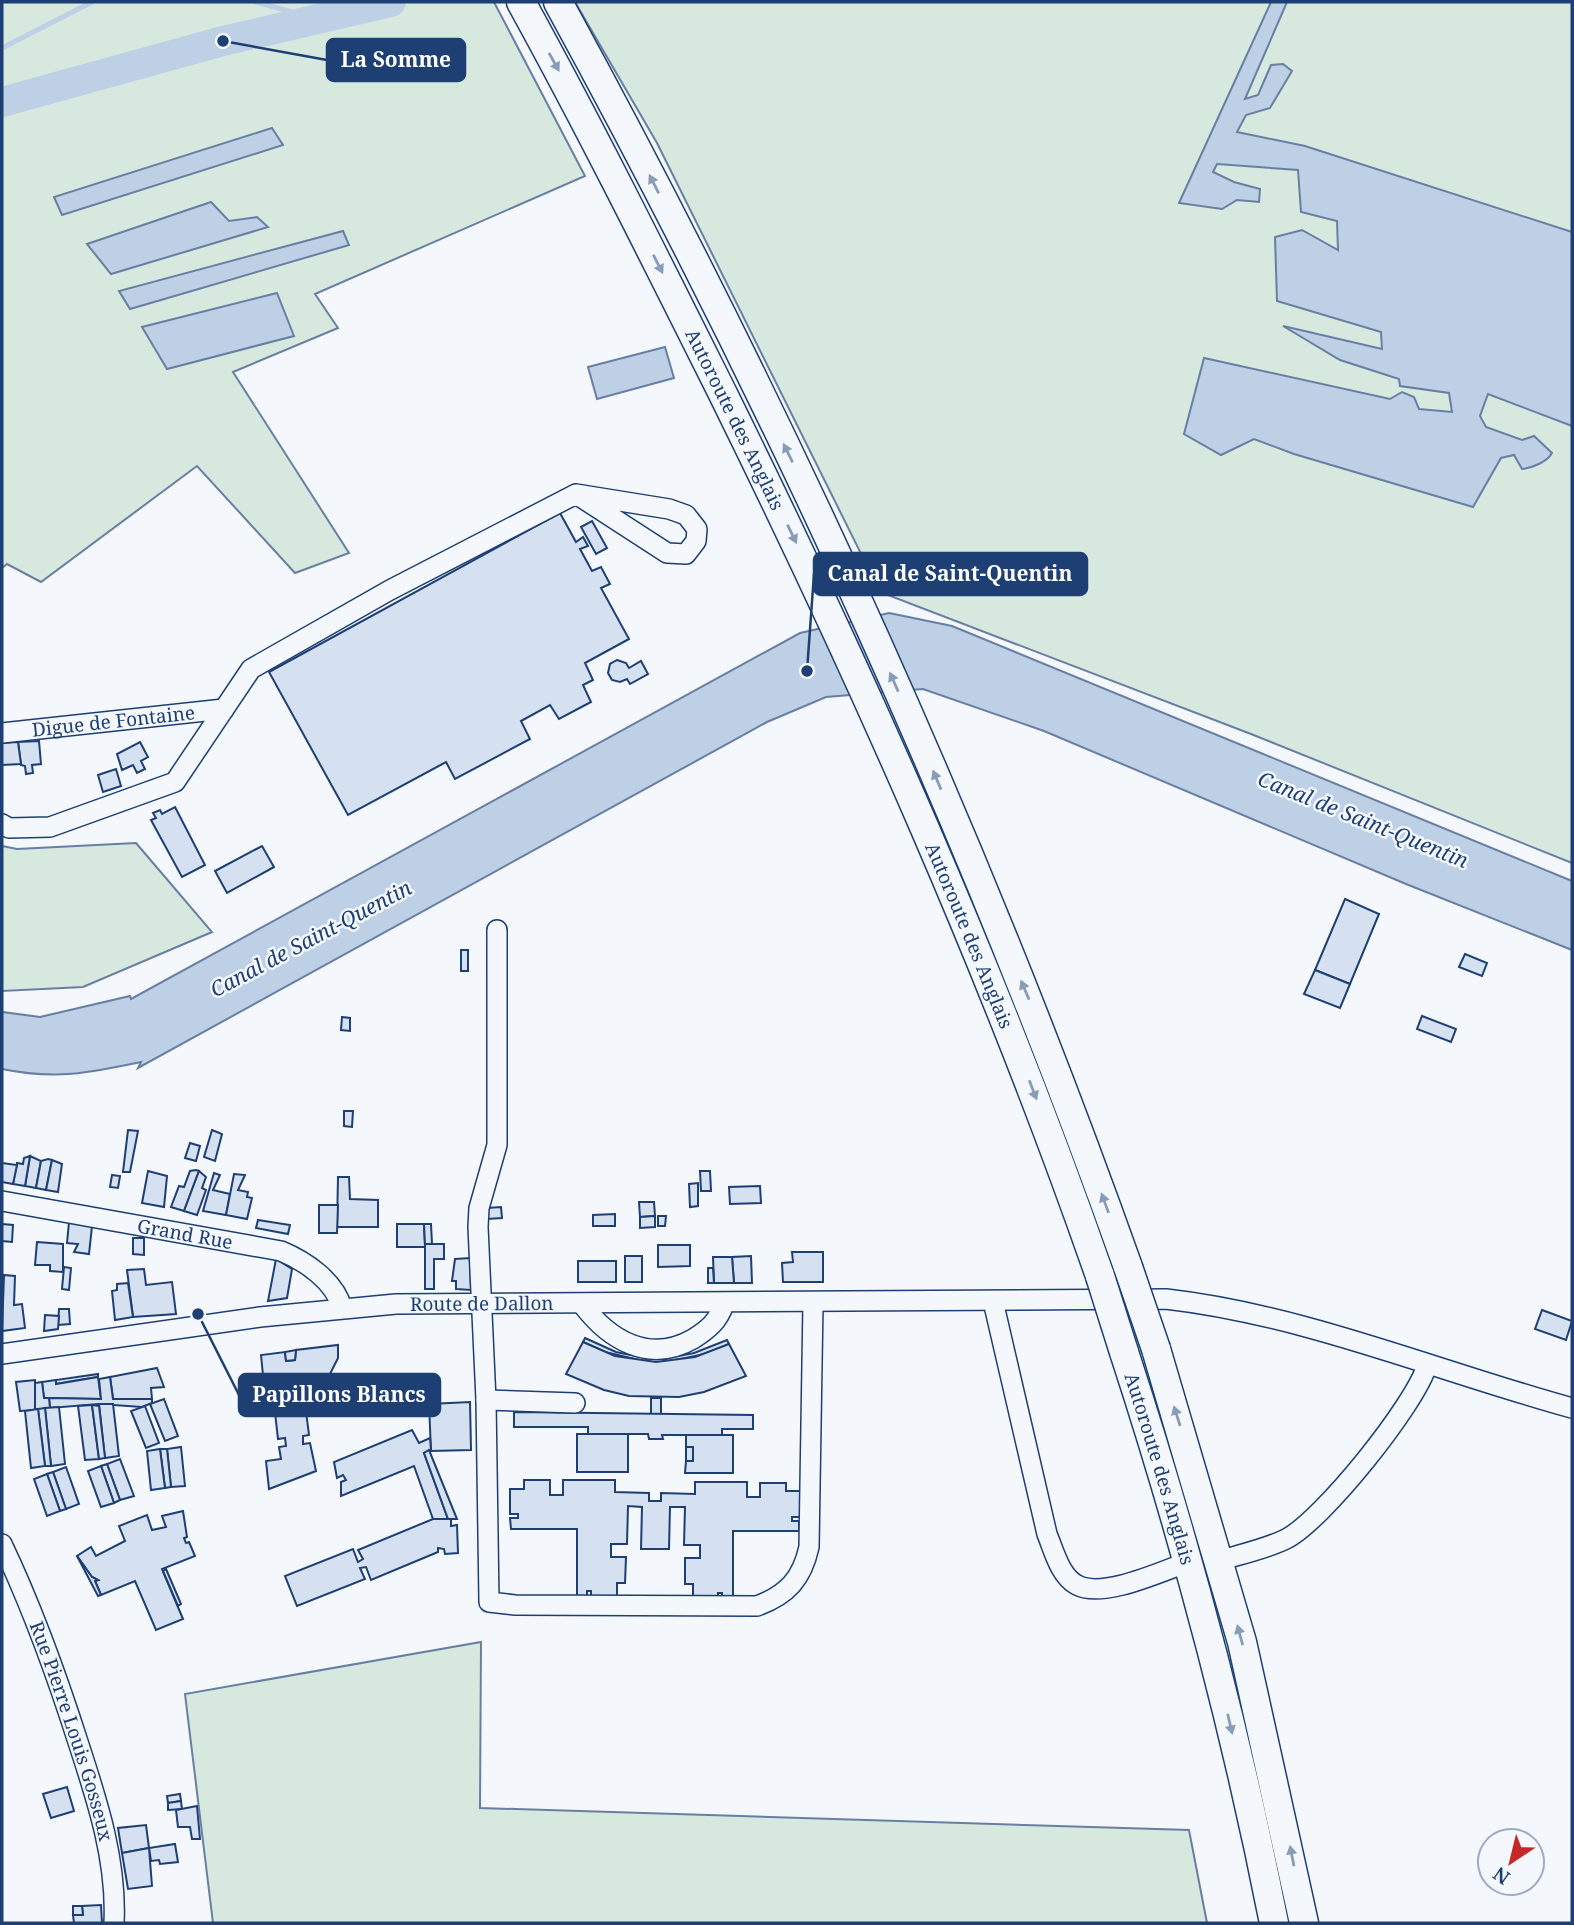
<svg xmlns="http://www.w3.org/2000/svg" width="1574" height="1925" font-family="'Noto Serif',serif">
	<rect width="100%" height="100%" fill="#f4f7fb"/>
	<g fill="#d7e8df" stroke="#687fa3" stroke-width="2">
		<path d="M2 2H494L585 176 315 294 338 328 233 372 349 553 295 573 197 466 41 582 7 564 2 568Z"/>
		<path d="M575 2H1572V863L1251 734 880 592 657 143Z"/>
		<path d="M136 843 212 932 83 987 2 991V846L17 849Z"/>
		<path d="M481 1642 480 1808 1189 1830 1207 1923H213L185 1694Z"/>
	</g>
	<g fill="#bed0e5" stroke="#687fa3" stroke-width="2">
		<path d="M1271 2H1287L1245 99 1258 95 1271 65 1283 64 1292 71 1270 108 1246 115 1237 132 1305 146 1572 232V426L1488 394 1480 416 1486 427 1522 440 1534 436 1552 453C1547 462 1532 468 1522 469L1514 455 1501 458 1473 507 1294 454 1254 439 1221 455 1184 434 1204 358 1390 399 1402 392 1414 397 1419 409 1452 412 1449 393 1400 386 1399 379 1340 360 1283 326 1382 349 1381 332 1277 301 1275 237 1302 230 1338 250 1337 221 1301 212 1298 170 1217 164 1213 172 1234 182 1260 189 1259 202 1237 200 1222 209 1179 203Z"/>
		<path d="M272 128 283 145 62 215 54 197Z"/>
		<path d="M211 202 229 221 257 217 268 227 111 274 87 244Z"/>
		<path d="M343 231 349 245 130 309 119 291Z"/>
		<path d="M277 293 294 336 167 369 142 327Z"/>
		<path d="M665 347 674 378 597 399 588 367Z"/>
		<path d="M889 613 952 626 1572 881V950L1406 884 1044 731 923 689 826 697 767 722 138 1068 141 1062C89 1073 55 1080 2 1069V1012L40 1017 130 996 131 999 800 633Z"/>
	</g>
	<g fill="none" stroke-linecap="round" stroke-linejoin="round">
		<g stroke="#bed0e5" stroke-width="5">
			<path d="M256 2 317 19"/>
			<path d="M2 48 92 2"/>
		</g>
		<path stroke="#bed0e5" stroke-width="30" d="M2 102 223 41 391 2"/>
	</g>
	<g fill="#d5e0f0" stroke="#1d3f73" stroke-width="2">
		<path d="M560 513 576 542 583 537 588 546 580 549 592 571 601 567 610 584 601 588 629 639 585 663 593 680 583 685 591 702 559 719 550 705 521 721 530 739 455 779 446 762 348 815 269 672Z"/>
		<path d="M592 521 607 548 596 554 581 527Z"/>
		<path d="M617 660 626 663 629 668 641 661 648 674 630 684 627 679 620 682 612 680 608 673 610 664Z"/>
		<path d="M39 741 41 764 32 765 33 773 26 774 25 766 21 765 18 742Z"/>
		<path d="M18 742 21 764 2 765V743Z"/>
		<path d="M140 742 148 757 141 761 145 769 137 773 133 765 122 770 117 754Z"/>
		<path d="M116 769 121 786 103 792 98 775Z"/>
		<path d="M175 807 205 865 182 877 151 820 156 818 153 813 160 810 162 814Z"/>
		<path d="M262 846 274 867 227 893 215 871Z"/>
		<path d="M1345 899 1379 914 1350 984 1315 970Z"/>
		<rect x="461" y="950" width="7" height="21"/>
		<path d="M1465 954 1487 963 1482 976 1459 967Z"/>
		<path d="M1315 970 1350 984 1340 1008 1304 994Z"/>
		<path d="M1422 1016 1456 1029 1451 1042 1417 1029Z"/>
		<path d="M342 1017 350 1018V1031L341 1030Z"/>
		<path d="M344 1111H353L352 1127 344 1126Z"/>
		<path d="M128 1130 138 1131 130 1172H123Z"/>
		<path d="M212 1130 222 1134 215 1161 204 1157Z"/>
		<path d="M190 1143 200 1146 196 1161 185 1158Z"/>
		<path d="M30 1156 41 1161 36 1188 25 1186Z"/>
		<path d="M30 1156 25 1186 13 1184 17 1163 23 1164 24 1158Z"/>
		<path d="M48 1159 52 1160 46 1190 36 1188 41 1161Z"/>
		<path d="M52 1160 62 1164 58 1192 46 1190Z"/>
		<path d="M2 1163 17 1165 13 1184 2 1182Z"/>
		<path d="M196 1170 199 1171 184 1211 171 1207 179 1186 184 1187 190 1171Z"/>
		<path d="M148 1171 167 1176 164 1207 142 1203Z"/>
		<path d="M199 1171 206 1177 202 1188 206 1190 197 1215 184 1211Z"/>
		<path d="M700 1171H710L711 1191H701Z"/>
		<path d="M214 1173 220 1175 213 1190 230 1194 226 1215 203 1211Z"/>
		<path d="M234 1174 245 1175 238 1190 248 1192 247 1197 252 1198 247 1219 226 1215Z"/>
		<path d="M112 1175 120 1176 118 1188 110 1187Z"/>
		<path d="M338 1177H349L350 1199 378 1200V1227H337Z"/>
		<path d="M698 1183V1206L690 1207 689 1184Z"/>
		<path d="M760 1186 761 1203 730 1204 729 1187Z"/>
		<path d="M639 1202H654L655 1216 640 1217Z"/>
		<path d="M319 1205H338L337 1233H319Z"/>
		<path d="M501 1207 502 1218 487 1219V1208Z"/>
		<path d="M615 1214V1226H593V1215Z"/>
		<path d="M655 1216V1227L640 1228V1217Z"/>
		<path d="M658 1216H666L665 1226H658Z"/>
		<path d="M258 1220 290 1225 288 1234 256 1228Z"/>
		<path d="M69 1222 92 1226 89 1254 74 1252 78 1244 67 1243Z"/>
		<path d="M2 1224 13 1225 12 1242 2 1241Z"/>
		<path d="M397 1224H424L425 1247H397Z"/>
		<path d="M424 1224H431L432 1244H425Z"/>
		<path d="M133 1238H144V1255L133 1254Z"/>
		<path d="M37 1242 63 1244V1272L50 1271V1265H35Z"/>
		<path d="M425 1244H444V1259H434V1289H425Z"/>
		<path d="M658 1245H690V1266L658 1267Z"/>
		<path d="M792 1252H823V1282H783L782 1263 793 1262Z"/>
		<rect x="625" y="1256" width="17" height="26"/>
		<path d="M751 1256 752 1283H734L732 1257Z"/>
		<path d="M713 1257H732L734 1283H714Z"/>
		<path d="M470 1258 471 1290 456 1289V1281H452L455 1259Z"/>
		<path d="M276 1259 292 1269 287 1298 268 1301Z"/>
		<rect x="578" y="1261" width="38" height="21"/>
		<path d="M64 1267 71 1268 69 1290 62 1289Z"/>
		<path d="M708 1268H713L714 1283H708Z"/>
		<path d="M144 1269 146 1285 172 1282 176 1314 133 1317 127 1270Z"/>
		<path d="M4 1275 15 1276 14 1305 22 1304 25 1328 2 1331Z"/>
		<path d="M128 1283 133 1317 115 1320 112 1291 117 1290V1284Z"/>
		<path d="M59 1309H69L70 1324 58 1325Z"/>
		<path d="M1542 1310 1572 1321 1566 1340 1535 1329Z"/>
		<path d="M45 1315 59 1316 58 1329 44 1331Z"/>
		<path d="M585 1338 616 1352 646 1358 647 1362 605 1352 583 1342Z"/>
		<path d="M727 1340 729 1344 705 1354 666 1362 667 1358 694 1353Z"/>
		<path d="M583 1342 615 1356 656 1362 695 1357 729 1344 746 1376 704 1392 679 1397 629 1396 604 1390 566 1374Z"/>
		<path d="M338 1345V1358L328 1378 315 1386 303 1388 309 1435 303 1436V1444L310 1443 316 1471 269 1489 266 1461 281 1459 279 1447 286 1446 285 1438 278 1439 272 1386 264 1385 261 1355 285 1352 286 1361 295 1360 296 1350Z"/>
		<path d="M296 1350 295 1360 286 1361 285 1352Z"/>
		<path d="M157 1368 164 1387 151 1388 152 1399H113L110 1377Z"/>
		<path d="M98 1374V1377L56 1384V1380Z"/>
		<path d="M98 1377 101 1399 44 1398 42 1382 56 1380V1384Z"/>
		<path d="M110 1377 113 1399H152V1403L142 1407 99 1404 50 1408 49 1398 101 1399 99 1379Z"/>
		<path d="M35 1380V1410L20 1411 16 1382Z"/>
		<path d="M42 1382 44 1398H49L50 1408 35 1410V1383Z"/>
		<rect x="651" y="1398" width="10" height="16"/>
		<path d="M164 1399 178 1436 165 1441 150 1404Z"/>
		<path d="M470 1402 471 1450 431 1451 429 1404Z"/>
		<path d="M99 1404H113L119 1456 105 1458Z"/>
		<path d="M92 1405 99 1459 85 1460 78 1406Z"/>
		<path d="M92 1405 99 1406 105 1458 99 1459Z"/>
		<path d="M145 1406 159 1443 146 1448 131 1411Z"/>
		<path d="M59 1407 65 1464 51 1466 45 1408Z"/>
		<path d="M45 1408 51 1466H45L38 1409Z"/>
		<path d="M38 1409 45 1466 31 1468 25 1411Z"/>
		<path d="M514 1412 753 1415V1429H722V1435H662L663 1439H649L648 1434H588V1427H514Z"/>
		<path d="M412 1430 419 1443 430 1438 431 1450 424 1453 448 1519H433L414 1466 341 1496V1482L346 1480 343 1475 337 1478 334 1462Z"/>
		<rect x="577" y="1434" width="51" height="38"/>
		<path d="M686 1435H733V1473H685L686 1461H693V1447H686Z"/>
		<path d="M181 1447 185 1486 171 1487 167 1449Z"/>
		<rect x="686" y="1447" width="7" height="14"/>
		<path d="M160 1449H167L171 1487 165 1488Z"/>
		<path d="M160 1449 165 1488 151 1490 147 1451Z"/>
		<path d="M429 1450 457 1519H448L424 1453Z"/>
		<path d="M120 1459 134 1496 120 1500 107 1464Z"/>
		<path d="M107 1464 120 1500 114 1503 101 1466Z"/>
		<path d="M101 1466 114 1503 101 1507 88 1471Z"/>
		<path d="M66 1467 79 1504 66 1509 53 1472Z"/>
		<path d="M53 1472 66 1509 60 1511 47 1474Z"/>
		<path d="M47 1474 60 1511 47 1516 34 1479Z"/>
		<path d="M524 1480H550V1495H563V1480H615V1492L649 1493V1501H661V1493L695 1494V1482H747V1497H760V1483H786V1491H800V1517H792V1521H799V1531H733V1598H722V1593H718V1599L693 1598V1584H685V1558H700V1545H684L685 1507H670L669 1549H641L642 1507 628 1506 627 1544H611V1557H626L625 1583H617V1597L591 1596V1591H587V1596H577V1529H511L510 1518H518V1514H510V1489H524Z"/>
		<path d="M183 1511 187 1537 184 1538 186 1543 189 1542 195 1556 162 1569 183 1619 156 1630 135 1581 101 1595 95 1581 98 1580 92 1577 77 1556 91 1547 96 1556 125 1541 119 1526 147 1515 152 1530 166 1527 162 1516Z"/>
		<path d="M433 1519H451V1526L457 1525 458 1553 445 1554 444 1549 438 1548V1552L371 1580 366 1567 360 1568 365 1579 297 1606 285 1576 353 1549 358 1562 363 1559 358 1550Z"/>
		<path d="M77 1556 92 1577 98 1580 95 1581 101 1595 98 1596Z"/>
		<path d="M166 1569 181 1604 178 1606 163 1571Z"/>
		<path d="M67 1787 74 1811 51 1818 43 1794Z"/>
		<path d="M180 1794 181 1801 168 1803 167 1796Z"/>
		<path d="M181 1801 182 1809 168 1810V1803Z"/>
		<path d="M197 1806 200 1839H192L190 1827H178L176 1810Z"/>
		<path d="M146 1825 149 1848 122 1853 118 1828Z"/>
		<path d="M175 1844 178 1862 160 1864 159 1860 151 1861 149 1848Z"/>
		<path d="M149 1848 152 1886 128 1889 122 1853Z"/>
		<path d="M101 1905 102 1923H74L73 1915H83L82 1906Z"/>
		<path d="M73 1906H82L83 1915H73Z"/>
	</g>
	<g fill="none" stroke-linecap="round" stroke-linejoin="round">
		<defs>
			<g id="minor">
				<path id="s1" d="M2 733 224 709"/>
				<path d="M2 824 9 828 50 827 175 782 251 669 390 590 576 494 669 509 686 515 697 529 696 541 686 554 667 553 576 494"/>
				<path d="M497 930V1145L479 1208 478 1227 486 1400 489 1602 515 1605 757 1606C787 1595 802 1579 809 1547L813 1303"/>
				<path id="s2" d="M2 1201 281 1251C305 1261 335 1281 342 1308"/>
				<path d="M993 1301 1047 1534C1054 1551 1060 1576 1077 1585 1103 1599 1162 1571 1188 1562"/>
				<path d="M582 1304C609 1340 649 1364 693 1339 709 1329 718 1321 724 1304"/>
				<path id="s3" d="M2 1354 260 1317 396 1304 1166 1299C1305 1315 1437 1371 1572 1408"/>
				<path d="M486 1400 575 1403"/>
				<path id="s4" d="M2 1544C33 1609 57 1676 79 1745 98 1803 117 1862 114 1923"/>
				<path d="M1219 1561C1241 1554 1266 1549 1286 1539 1322 1521 1416 1404 1427 1365"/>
			</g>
			<g id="highway">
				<path id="s5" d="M521 2C592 131 658 264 724 396 865 682 995 974 1100 1276"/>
				<path d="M558 2C780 408 973 831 1128 1267"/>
				<path d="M1156 1349 1242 1642 1304 1923"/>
				<path id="s6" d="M1124 1352C1185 1539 1236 1730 1274 1923"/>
			</g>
		</defs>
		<use href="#minor" stroke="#1d3f73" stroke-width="22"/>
		<use href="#highway" stroke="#1d3f73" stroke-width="31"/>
		<use href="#minor" stroke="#f4f7fb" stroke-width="19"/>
		<use href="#highway" stroke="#f4f7fb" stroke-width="28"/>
		<defs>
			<g id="highway-bridge">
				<path d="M1128 1267 1156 1349"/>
				<path d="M1100 1276 1124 1352"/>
			</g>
		</defs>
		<use href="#highway-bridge" stroke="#1d3f73" stroke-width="31" stroke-linecap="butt"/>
		<use href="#highway-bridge" stroke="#f4f7fb" stroke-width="28"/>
	</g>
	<defs><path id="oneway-solid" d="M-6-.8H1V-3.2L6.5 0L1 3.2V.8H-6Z" transform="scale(1.75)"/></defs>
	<g fill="#889bb7">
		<use href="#oneway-solid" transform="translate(554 62) rotate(61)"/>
		<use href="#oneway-solid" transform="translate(654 184) rotate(-117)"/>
		<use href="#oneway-solid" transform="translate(658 264) rotate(63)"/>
		<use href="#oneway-solid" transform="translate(788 453) rotate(-116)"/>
		<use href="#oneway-solid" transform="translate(792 534) rotate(64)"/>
		<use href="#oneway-solid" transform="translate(894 682) rotate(-114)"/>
		<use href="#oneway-solid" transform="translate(937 780) rotate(-113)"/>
		<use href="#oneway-solid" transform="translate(1025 990) rotate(-113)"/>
		<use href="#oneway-solid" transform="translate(1033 1090) rotate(69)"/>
		<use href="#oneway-solid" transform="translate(1105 1203) rotate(-110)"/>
		<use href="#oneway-solid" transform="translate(1177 1416) rotate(-108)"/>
		<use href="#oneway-solid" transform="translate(1240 1635) rotate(-105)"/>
		<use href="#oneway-solid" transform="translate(1230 1724) rotate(77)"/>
		<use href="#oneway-solid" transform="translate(1292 1856) rotate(-101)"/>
	</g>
	<g text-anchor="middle" stroke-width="5" stroke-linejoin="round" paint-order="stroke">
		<g font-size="19" fill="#1d3f73" stroke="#f4f7fb">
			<text dy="7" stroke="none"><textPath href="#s5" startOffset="469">Autoroute des Anglais</textPath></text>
			<text dy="7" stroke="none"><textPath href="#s1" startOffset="112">Digue de Fontaine</textPath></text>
			<text dy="7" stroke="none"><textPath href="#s5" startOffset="1036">Autoroute des Anglais</textPath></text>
			<text dy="7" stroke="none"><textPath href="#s2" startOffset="186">Grand Rue</textPath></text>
			<text dy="7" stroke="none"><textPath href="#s3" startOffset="483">Route de Dallon</textPath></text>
			<text dy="7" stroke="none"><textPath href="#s6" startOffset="122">Autoroute des Anglais</textPath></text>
			<text dy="7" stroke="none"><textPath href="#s4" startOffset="200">Rue Pierre Louis Gosseux</textPath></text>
		</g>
		<g font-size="21" font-style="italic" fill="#1d3f73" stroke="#f4f7fb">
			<text transform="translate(1363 820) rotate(22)" y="7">Canal de Saint-Quentin</text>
			<text transform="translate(311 939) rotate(-28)" y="7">Canal de Saint-Quentin</text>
		</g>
	</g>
	<path fill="none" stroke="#1d3f73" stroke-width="2.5" d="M223 41L327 60M807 671L814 574M198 1314L239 1395"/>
	<g fill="#1d3f73" stroke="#f4f7fb" stroke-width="2.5">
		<circle cx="223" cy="41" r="7"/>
		<circle cx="807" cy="671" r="7"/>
		<circle cx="198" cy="1314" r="7"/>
	</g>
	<g fill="#1d3f73" stroke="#1d3f73" stroke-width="2.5">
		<rect x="327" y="39" width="138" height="42" rx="7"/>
		<rect x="814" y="553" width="273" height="42" rx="7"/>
		<rect x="239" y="1374" width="201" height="42" rx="7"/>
	</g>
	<g font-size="21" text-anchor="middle" font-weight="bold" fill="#fff">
		<text x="396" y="67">La Somme</text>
		<text x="950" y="581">Canal de Saint-Quentin</text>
		<text x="339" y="1402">Papillons Blancs</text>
	</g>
	<rect width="1574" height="1925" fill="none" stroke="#1d3f73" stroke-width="7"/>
	<g transform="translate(1511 1862) rotate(215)"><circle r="33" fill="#f4f7fb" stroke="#9eadc5" stroke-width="2"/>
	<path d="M0-5L12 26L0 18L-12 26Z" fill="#c62828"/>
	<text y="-10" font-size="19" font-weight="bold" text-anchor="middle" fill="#1d3f73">N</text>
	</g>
</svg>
